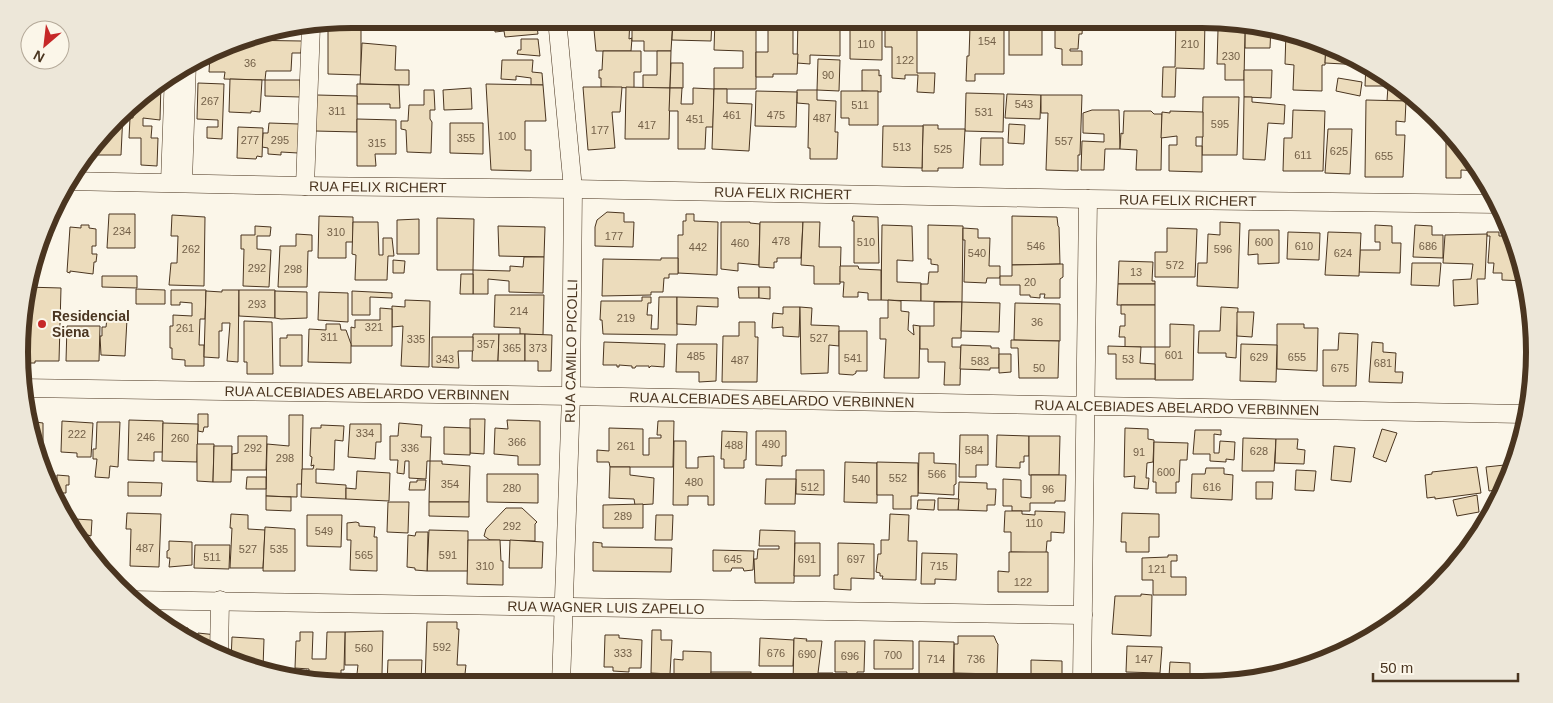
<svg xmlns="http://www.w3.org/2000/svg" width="1553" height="703" font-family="Helvetica,sans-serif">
	<rect width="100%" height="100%" fill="#fbf6e9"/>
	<g fill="#ecdcbc" stroke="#4a3520">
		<path d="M494 19H536L538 34 505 37 504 31 495 32Z"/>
		<path d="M593 19H630L629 39 632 38 631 51H596Z"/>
		<path d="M636 19H673L671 51H644V41H632V30H634Z"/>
		<path d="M673 19H712L711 41 672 40Z"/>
		<path d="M715 19H756V89H714V68H743V51L714 50Z"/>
		<path d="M885 19H917V73H935L934 93 917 92 918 75H905V79L892 78V47H885Z"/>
		<path d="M1055 19H1083L1082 34H1079L1078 49H1070V51H1082V65H1062V49L1055 48Z"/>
		<path d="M1176 20 1205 21 1204 69 1176 68 1175 97H1162L1163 67H1175Z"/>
		<path d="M798 21 840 23V56L810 55V64L797 63Z"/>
		<path d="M768 22H793V54H798L797 74H773V77H756V52H768Z"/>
		<rect x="1009" y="23" width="33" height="32"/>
		<path d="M1245 23 1271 26 1270 48H1245Z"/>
		<path d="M850 27 882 28V60L850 59Z"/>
		<path d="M970 27H1004V74H975V81H966L967 56H969Z"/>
		<path d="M328 28 361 29V75L328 74Z"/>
		<path d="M1218 30H1245L1244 80H1225V64H1217Z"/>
		<path d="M1286 31 1326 43 1325 65H1322V91L1293 90 1294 65 1285 64Z"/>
		<path d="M250 36 249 40H237L244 37Z"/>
		<path d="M521 39H538L540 56 517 54 518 50H521Z"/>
		<path d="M237 40 302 41 301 53H292L291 71H266L265 80 224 79 225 72H209L210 55 207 53Z"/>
		<path d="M362 43 396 46 395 70H409V85L360 84Z"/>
		<path d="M1326 43 1362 62V65L1325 63Z"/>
		<path d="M603 51H641V72H634V88L601 87V78H599V70H602Z"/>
		<path d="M657 51H671L670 88H643V75H657Z"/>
		<path d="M818 59 840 60 839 91 817 90Z"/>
		<path d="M502 60H533L532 72 542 73 543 85H531V78L516 76V80L501 79Z"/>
		<path d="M671 63H683V88H670Z"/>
		<path d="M1366 64 1386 75 1406 91V101H1387L1388 86H1365Z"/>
		<path d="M862 70H879V76L881 75V92L862 91Z"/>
		<path d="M1244 70H1272L1271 98 1244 97Z"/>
		<path d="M1338 78 1362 82 1360 96 1336 91Z"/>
		<path d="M230 79 262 80 260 112 251 111V113L229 112Z"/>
		<path d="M265 80H300V97L265 96Z"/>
		<path d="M158 83H161L160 120 143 118V126H152L151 138H158L157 166 141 165V138H129L130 118H133L134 100Z"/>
		<path d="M198 83 224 84 222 139 207 138V127H218V120L197 119Z"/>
		<path d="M357 84 399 85 400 108H390V104H357Z"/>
		<path d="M486 84 543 85 546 121H525V150H531V171L491 170Z"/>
		<path d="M583 87H622L620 112H612L615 148 588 150Z"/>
		<path d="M626 87 670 88 669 139H625Z"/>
		<path d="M471 88 472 109 444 110 443 90Z"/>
		<path d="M670 88H682L681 104H693V88L714 89 713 127H706L705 149H678V111H669Z"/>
		<path d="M714 89H727V103L752 104 749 151 712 149Z"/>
		<path d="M424 90H434L435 110H430V119L432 122 431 153 407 152 406 130 401 129V121H408L409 105H424Z"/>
		<path d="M797 90H817V100L836 101 835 132H838L837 159H810V148H808L809 104 797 103Z"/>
		<path d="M756 91 797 92 796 127 755 126Z"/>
		<path d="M841 91H878V125H849V118H841Z"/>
		<path d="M1406 91 1418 101H1406Z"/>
		<path d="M966 93 1004 94 1003 132 965 131Z"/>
		<path d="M1007 94 1041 95 1040 119 1005 118Z"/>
		<path d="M317 95 357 96V132L315 131Z"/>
		<path d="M1041 95H1082L1080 155H1078V171L1046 170 1048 113H1041Z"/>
		<path d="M1203 97H1239L1237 155H1202Z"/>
		<path d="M1244 97H1252V102L1285 105 1284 124 1268 123 1265 160 1243 159Z"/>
		<path d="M1366 100 1406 101 1405 122 1396 121V135H1405L1403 177H1365Z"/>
		<path d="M1092 110H1119L1120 149H1105L1104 170H1081L1082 141 1104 142V134L1083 133V113Z"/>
		<path d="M1293 110 1325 111 1323 171H1283L1284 138H1292Z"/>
		<path d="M1124 111H1151L1154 114H1162L1161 170H1136L1137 150 1120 149 1121 133 1123 134Z"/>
		<path d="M1170 111 1203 112V137H1196V146H1202V172L1169 171V145H1177V136L1161 138 1162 114V112L1170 113Z"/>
		<path d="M123 113 121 155H94V148Z"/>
		<path d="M357 119 396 120V154H375L376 166H357Z"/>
		<path d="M269 123 299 124 298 153 281 152V155L268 154V148L262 147 263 133H268Z"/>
		<path d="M450 123H483V154L450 153Z"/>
		<path d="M1009 124 1025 125 1024 144 1008 143Z"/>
		<path d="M923 125H938V129H965L963 168H938V171H922Z"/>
		<path d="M883 126H923L922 168 882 167Z"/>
		<path d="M238 127 263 128 262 157 257 156 256 159 237 158Z"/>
		<path d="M1328 129H1352L1350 174 1325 173Z"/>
		<path d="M1446 135 1453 136 1480 171 1461 170V178H1446Z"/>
		<path d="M981 138H1003V165H980Z"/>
		<path d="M607 212 624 213V222H634L633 247 595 246V227L597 220Z"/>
		<path d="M109 214H135V248H107Z"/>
		<path d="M686 214H694V221L718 222 717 275 678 273V235H683V221H686Z"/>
		<path d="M172 215 205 217 204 286 169 285 171 263H177L178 236H171Z"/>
		<path d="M319 216 353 217V242H346V258H318Z"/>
		<path d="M853 216 878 217 879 263H854V221H852Z"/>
		<path d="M1012 216 1057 217 1058 226 1059 227 1060 264 1012 265Z"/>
		<path d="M437 218 474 219 473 270H437Z"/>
		<path d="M419 219V254H397V220Z"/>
		<path d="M353 222H378L379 255H383V238H392L394 256H388L387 280H355L356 255 352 254Z"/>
		<path d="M721 222H750V223L760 224 759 265 738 263V271L721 269Z"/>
		<path d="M760 222H803L801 258H777V262H774V268L759 267Z"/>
		<path d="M803 222H820L819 247H841L840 284H814V266L801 265Z"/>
		<path d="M1220 222 1240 223 1238 288 1197 286 1198 263H1207L1208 234 1220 235Z"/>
		<path d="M81 225H89V228L96 229V246H92V254H97L96 262H94L93 274 70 271V273L67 272 70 227 81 228Z"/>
		<path d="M882 225 912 226 913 261 897 260V282L921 283V301L881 300Z"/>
		<path d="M928 225 963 226 962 302 921 301V284H928L929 272H938V265L931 264V259H928Z"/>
		<path d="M1375 225 1392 226V243H1401L1400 273 1359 272 1360 250H1380V242H1375Z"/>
		<path d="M1415 225 1432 226V235H1443V258L1413 257Z"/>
		<path d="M255 226 271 227 270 236H257V249L271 250 269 287 243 286 244 249H241V235H255Z"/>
		<path d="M498 226 545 227 544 257 499 256Z"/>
		<path d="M963 228 978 229V238H990L989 266H1000V278H987L986 283 964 282 965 240H963Z"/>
		<path d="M1167 228 1197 229 1195 277H1155V252H1167Z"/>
		<path d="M1249 230H1279V263L1258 264V254L1248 255Z"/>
		<path d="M1288 232 1320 233 1319 260 1287 259Z"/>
		<path d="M1328 232 1361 233 1359 276 1325 275Z"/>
		<path d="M1487 232H1499V236H1512L1526 281 1502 280V273H1493L1494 263H1488L1490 236H1487Z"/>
		<path d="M296 234 312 235V251H308L307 287H278L280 246H296Z"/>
		<path d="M1487 234 1485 279H1477L1478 304 1454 306 1453 280 1471 279 1473 264 1443 263 1445 235Z"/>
		<path d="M524 257H544L543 293 509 292V281L488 279V294H473V270L510 271V266L523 267Z"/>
		<path d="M661 258H678V274H669V278H664L663 292H651V295L602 296 603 259 661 260Z"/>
		<path d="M393 260 405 261 404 273H393Z"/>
		<path d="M1119 261 1153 262 1152 281H1155V284H1118Z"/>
		<path d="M1412 263H1441L1439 286 1411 285Z"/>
		<path d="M1063 264V277L1060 279V298H1044L1045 294H1040V298L1030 297V295H1020V285H1000V276H1012V265Z"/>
		<path d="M840 266H858L859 269 881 270V300H868V293L858 292V297H843L844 282H840Z"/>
		<path d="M461 274H473V294H460Z"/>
		<path d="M102 276H137V288L102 287Z"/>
		<path d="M1118 284H1155V305H1117Z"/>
		<path d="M25 287 61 288 59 361H35V363H23Z"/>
		<path d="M738 287H759V298H739Z"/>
		<path d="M759 287H770V299L759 298Z"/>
		<path d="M136 289 165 290V304H136Z"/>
		<path d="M171 290H206L205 319H200L199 345H204V366H185V360L172 359V348H170V326H173V315L192 316V303L180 302V305H171Z"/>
		<path d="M222 290H239L238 362 227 361 230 323H222V331H219V358L204 357 206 291 222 292Z"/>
		<path d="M239 290H275V318L239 316Z"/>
		<path d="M275 291 307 292V318L281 319 275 318Z"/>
		<path d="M352 291 392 293V298L370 297V315H352Z"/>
		<path d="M319 292 348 293V322L318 320Z"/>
		<path d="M495 295H544L543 335 520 334V328L494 327Z"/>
		<path d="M642 297H651V303H648L647 315H652L651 329H658L659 297H677V335L603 334 602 320H600L601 301H642Z"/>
		<path d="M677 297 718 298V307L697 306 696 325 677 324Z"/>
		<path d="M405 300 430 301 429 367 401 366 403 326 392 327V306L405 307Z"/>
		<path d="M888 300 901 301V311L909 312 908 330 914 335 913 325 920 326 919 378H884L886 339H880V318H888Z"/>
		<path d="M934 302H962L961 338H952V347H961L960 385H944L945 362H928V349H920V326H934Z"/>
		<path d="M962 302 1000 303 999 332 961 331Z"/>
		<path d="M1015 303 1060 304V341L1014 340Z"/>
		<path d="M1121 305H1155V347H1125V337H1119L1120 326H1125V314H1121Z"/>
		<path d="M783 307H800L799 337 783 336V327L772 328 773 313 783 314Z"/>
		<path d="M800 307 812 308 811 325 839 326V346L829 345 828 373 801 374Z"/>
		<path d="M1221 307 1238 308 1236 358 1226 357V353H1198L1199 331H1220Z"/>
		<path d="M380 308 392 309V346H351V327L355 328V320H380Z"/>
		<path d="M1237 312H1254L1252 337 1237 336Z"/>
		<path d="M107 318 127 319 125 356 101 355 100 336H102V327H106Z"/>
		<path d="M244 321 272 322 273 374H247V362H244Z"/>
		<path d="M739 322H755V337H758L757 382H722L723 336H739Z"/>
		<path d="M326 324H340L341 330H346L351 344V363L308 362 309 329 326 330Z"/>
		<path d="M1170 324 1194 325 1193 380H1155V347H1170Z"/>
		<path d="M1277 324H1304V328H1318L1317 371 1277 369Z"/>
		<path d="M67 326H100L99 361H66Z"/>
		<path d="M839 331H867V371H856V373L853 375 839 374Z"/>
		<path d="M1339 333 1358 334 1356 386H1323V350H1338Z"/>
		<path d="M473 334H499L498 361H472Z"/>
		<path d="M499 334H525V361H498Z"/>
		<path d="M525 334 552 335 551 371H538V361H525Z"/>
		<path d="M287 335H302V366H280V338H287Z"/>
		<path d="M432 337H473V351H458L459 368 432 367Z"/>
		<path d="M1011 340 1059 341 1058 378H1019L1018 348H1011Z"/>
		<path d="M604 342 665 344 664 367 651 366 649 368V366H636L635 368H632V366L619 365V367H617V365H603Z"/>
		<path d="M1372 342 1383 343V352L1396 353 1395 372H1403L1402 383 1369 382Z"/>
		<path d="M677 344H717L716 381 699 382V372H676Z"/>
		<path d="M1241 344 1277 345 1276 382 1240 381Z"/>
		<path d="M961 345 991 346V348H999V368H990V370L960 369Z"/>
		<path d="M1108 346 1141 347 1140 363 1155 364V379H1116V354H1108Z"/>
		<path d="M999 354H1011V372L999 373Z"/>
		<path d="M198 414H208V427H204L203 432 198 431Z"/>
		<path d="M289 415H303L302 484H297V497L266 496 267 444 289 446Z"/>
		<path d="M470 419H485L484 454 470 453Z"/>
		<path d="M129 420 163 421V452H154V461L128 460Z"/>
		<path d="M507 420 540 421V465H518V456L494 454 495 428 508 429Z"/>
		<path d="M28 421 43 423V447H41L40 454H35Z"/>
		<path d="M62 421 93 423 91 457H77V453L61 452Z"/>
		<path d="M658 421H674L673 467H610L609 462H597V450L609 451V428L643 429V455H649V438H661V435H657Z"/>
		<path d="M97 422H120L118 467 110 466 109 478 95 477 97 459H93V449H96Z"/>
		<path d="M163 423 198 424 197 462 162 461Z"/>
		<path d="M399 423 422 425 421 437H431L430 461H427L426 479 409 478V461H405L404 474 397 473 398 460H390V436H398Z"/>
		<path d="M350 424H381V442H376L375 459 348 457Z"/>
		<path d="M321 425 344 426 343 441 335 440 334 470 316 469V483L346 485V499L301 497 302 469H313L314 465 311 466 312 457 310 456 311 428H321Z"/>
		<path d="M444 427 470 428V455L444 454Z"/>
		<path d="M1125 428 1148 429V439L1154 440 1153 462 1147 463 1146 478H1149L1148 489 1134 488 1135 476 1124 477Z"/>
		<path d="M1382 429 1397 433 1386 462 1373 457Z"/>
		<path d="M1195 430H1221V435L1214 434V453H1219L1220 441 1235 442 1234 460 1226 459V462L1210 461V454H1193Z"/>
		<path d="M722 431 747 432 746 460H744V468H724V459H721Z"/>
		<path d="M756 431H786V456H782V466L756 465Z"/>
		<path d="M960 435H988V465H976V477H959Z"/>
		<path d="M997 435 1029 436V456H1024V462H1020V468L996 467Z"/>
		<path d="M238 436H267L266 470H232V454L238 453Z"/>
		<path d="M1029 436H1060L1059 475H1029Z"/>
		<path d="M1243 438 1276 439 1274 471H1242Z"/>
		<path d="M1276 439H1298L1297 449 1305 450 1304 464 1275 463Z"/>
		<path d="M674 441H686V468H698V457L714 456V505H708V496H688V505H673Z"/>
		<path d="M1154 442 1188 443 1187 460H1180L1179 482H1176V493H1156V482H1153Z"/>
		<path d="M197 444H214L213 482 197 481Z"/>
		<path d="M214 446H232L231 482H213Z"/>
		<path d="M1334 446 1355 448 1351 482 1331 480Z"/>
		<path d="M919 453H934V463L956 464V484L954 485V495L918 493Z"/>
		<path d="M430 461H442V464L470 466 469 502H429Z"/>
		<path d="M845 462 877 463V503L844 502Z"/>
		<path d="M877 462 918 463V496H911V509H893V495H877Z"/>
		<path d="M1514 464 1509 479 1503 489 1489 491 1486 467Z"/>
		<path d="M610 467H630V475L654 478 653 504 635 505 634 499 609 498Z"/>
		<path d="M1477 467 1481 493 1435 499V497L1427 498 1425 475 1432 474V472Z"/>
		<path d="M1206 468H1224V474L1233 475 1232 500 1191 498 1192 474H1205Z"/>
		<path d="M796 470H824V495L796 494Z"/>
		<path d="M1296 470 1316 471 1314 491 1295 490Z"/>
		<path d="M357 471 390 473 389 501 346 499V488L356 489Z"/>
		<path d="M487 474H538V503L487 502Z"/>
		<path d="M57 475 69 476V485H66V493H57Z"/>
		<path d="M1031 475H1066L1065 501H1055V503H1030V511H1012V506H1003V479L1021 480V497L1031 498Z"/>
		<path d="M247 477H266V489H246Z"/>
		<path d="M766 479H796L795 504H765Z"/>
		<path d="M417 480H426L425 490H409L410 482H417Z"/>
		<path d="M128 482 162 483 161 496H128Z"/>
		<path d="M959 482 987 483V489H996L995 505H987V511L958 510Z"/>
		<path d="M1256 482H1273L1272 499H1256Z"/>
		<path d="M1477 495 1479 512 1457 516 1453 500Z"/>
		<path d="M266 496 291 497V511L266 510Z"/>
		<path d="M938 498 959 499 958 510H938Z"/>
		<path d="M918 500H935L934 510 917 509Z"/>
		<path d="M388 502H409L408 533 387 532Z"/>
		<path d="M429 502H469V517L429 516Z"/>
		<path d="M643 504V528H603V505Z"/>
		<path d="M506 508H522L537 522 535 524V541L490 540 484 536 486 529Z"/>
		<path d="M1005 511H1022V514L1035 515V511L1065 512 1064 533 1051 532V541H1047L1046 553 1011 552V532H1004Z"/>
		<path d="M127 513 161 514 159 567 130 566 131 529H126Z"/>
		<path d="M1122 513 1159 514V537H1149V552H1126V542H1121Z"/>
		<path d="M231 514 248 515V529L265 530 263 568H230L232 528H230Z"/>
		<path d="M890 514 909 515 908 541H917L916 580 882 579 883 576H880V573L876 572 878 554H881V540H889Z"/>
		<path d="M307 515H342L341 547 307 546Z"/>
		<path d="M656 515H673L672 540H655Z"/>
		<path d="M75 519 92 520 91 536 88 535V548L75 532Z"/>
		<path d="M356 522 359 523V526L375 527 374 537H377V571L350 570 351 540H347V523Z"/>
		<path d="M265 527 295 529V571H263Z"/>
		<path d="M429 530 468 531V571H427Z"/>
		<path d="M760 530 795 531 794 583H755L754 559H757L758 549H779V546H759Z"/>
		<path d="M416 532H428L427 571 415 570V568L407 567 408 535 415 536Z"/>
		<path d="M468 540H500L501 561H503V585L467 584Z"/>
		<path d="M510 540 543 542 542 568H509Z"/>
		<path d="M169 541 192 542V565L169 567 170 558H167V551L169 550Z"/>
		<path d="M593 542 602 543V547L672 548 671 572 593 571Z"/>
		<path d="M795 543H820V576H794Z"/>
		<path d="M838 543 874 544V579L851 578V590L834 589V575H838Z"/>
		<path d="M195 545H230L229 569 194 568Z"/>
		<path d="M713 550 754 551 753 570 744 571 743 568H732L731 571H713Z"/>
		<path d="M1009 552H1048V592H998V571L1009 572Z"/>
		<path d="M922 553 957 554 956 580 935 579V584H921Z"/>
		<path d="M1168 555H1177V561H1171V577H1186V595H1153V580H1142V558L1168 557Z"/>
		<path d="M1141 594 1152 595 1151 636 1112 634 1115 596H1141Z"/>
		<path d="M427 622H457V629H459L457 665H466L465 674H463L462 684H425Z"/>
		<path d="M179 628H188V636L179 631Z"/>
		<path d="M652 630H661V640H672L670 674 651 673Z"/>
		<path d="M383 631 382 674H357L358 665H345V632Z"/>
		<path d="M300 632H313L312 659H326L327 632H345L344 670H341V683L304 680 306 670 309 671V669L295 668 296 641H300Z"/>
		<path d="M198 633 217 635 216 654 188 636H197Z"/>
		<path d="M605 635H619V638L642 640 641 668H629V672L613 671V667H604Z"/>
		<path d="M958 636H994L997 643 998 644 997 674 954 673V644H958Z"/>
		<path d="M232 637 264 639 263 668H253L231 661Z"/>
		<path d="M760 638 794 640 793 666H759Z"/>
		<path d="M794 638 807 639 806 641H822L818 673H833V683H793Z"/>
		<path d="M874 640 913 641V669H874Z"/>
		<path d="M835 641H865L864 672H857V678H846L847 672H835Z"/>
		<path d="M919 641 954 642 953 682H934V676H919Z"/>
		<path d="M1127 646 1162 647 1160 673 1126 672Z"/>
		<path d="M683 651 711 652V683H674V659L683 660Z"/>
		<path d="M388 660H422L421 680H415V684H387Z"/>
		<path d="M1031 660 1062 661V676L1031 675Z"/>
		<path d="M1170 662 1190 663V677L1169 676Z"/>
		<rect x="711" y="672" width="40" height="11"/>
		<path d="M874 674H910V682L873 683Z"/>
		<path d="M492 676 528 677V684H492Z"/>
		<path d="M1132 677 1182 680V682H1132Z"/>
		<rect x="854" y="680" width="19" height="3"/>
	</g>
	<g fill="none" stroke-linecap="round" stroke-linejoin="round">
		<defs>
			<g id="minor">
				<path d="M557 19 573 189 571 396 561 684"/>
				<path id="s1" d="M67 181 305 186 573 189 1088 199 1498 204"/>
				<path d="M170 182 174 72"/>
				<path d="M183 182 187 62"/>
				<path d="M305 186 311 26"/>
				<path id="s2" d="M22 388 571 396 1523 414"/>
				<path id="s3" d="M130 600 1083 615"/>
				<path d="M219 655 220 600"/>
				<path d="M1082 682 1088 199"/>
			</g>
		</defs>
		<use href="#minor" stroke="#4a3520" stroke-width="19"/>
		<use href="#minor" stroke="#fbf6e9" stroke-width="18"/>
	</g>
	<circle fill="#c62828" stroke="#fbf6e9" stroke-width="2" cx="42" cy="324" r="5"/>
	<g text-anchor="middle" stroke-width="4" stroke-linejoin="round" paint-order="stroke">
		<g font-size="11" fill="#725f47">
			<text x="987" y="45">154</text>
			<text x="866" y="48">110</text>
			<text x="1190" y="48">210</text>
			<text x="1231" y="60">230</text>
			<text x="905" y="64">122</text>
			<text x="250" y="67">36</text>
			<text x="828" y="79">90</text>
			<text x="210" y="105">267</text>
			<text x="1024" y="108">543</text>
			<text x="860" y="109">511</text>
			<text x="337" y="115">311</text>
			<text x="984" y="116">531</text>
			<text x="732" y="119">461</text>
			<text x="776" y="119">475</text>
			<text x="822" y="122">487</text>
			<text x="695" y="123">451</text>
			<text x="1220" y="128">595</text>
			<text x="647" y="129">417</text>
			<text x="600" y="134">177</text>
			<text x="507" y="140">100</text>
			<text x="466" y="142">355</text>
			<text x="250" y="144">277</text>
			<text x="280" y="144">295</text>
			<text x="1064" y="145">557</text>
			<text x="377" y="147">315</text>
			<text x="902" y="151">513</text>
			<text x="943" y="153">525</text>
			<text x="1339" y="155">625</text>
			<text x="1303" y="159">611</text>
			<text x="1384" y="160">655</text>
			<text x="122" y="235">234</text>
			<text x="336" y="236">310</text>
			<text x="614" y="240">177</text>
			<text x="781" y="245">478</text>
			<text x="866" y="246">510</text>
			<text x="1264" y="246">600</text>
			<text x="740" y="247">460</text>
			<text x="1036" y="250">546</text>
			<text x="1304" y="250">610</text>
			<text x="1428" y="250">686</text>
			<text x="698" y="251">442</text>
			<text x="191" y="253">262</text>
			<text x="1223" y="253">596</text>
			<text x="977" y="257">540</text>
			<text x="1343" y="257">624</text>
			<text x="1175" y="269">572</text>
			<text x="257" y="272">292</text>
			<text x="293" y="273">298</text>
			<text x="1136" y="276">13</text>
			<text x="1030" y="286">20</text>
			<text x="257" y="308">293</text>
			<text x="519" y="315">214</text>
			<text x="626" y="322">219</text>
			<text x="1037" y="326">36</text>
			<text x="374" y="331">321</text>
			<text x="185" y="332">261</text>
			<text x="329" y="341">311</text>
			<text x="819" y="342">527</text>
			<text x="416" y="343">335</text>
			<text x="486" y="348">357</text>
			<text x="512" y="352">365</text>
			<text x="538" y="352">373</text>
			<text x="1174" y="359">601</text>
			<text x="696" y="360">485</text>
			<text x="1259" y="361">629</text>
			<text x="1297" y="361">655</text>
			<text x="853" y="362">541</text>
			<text x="445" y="363">343</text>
			<text x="1128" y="363">53</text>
			<text x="740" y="364">487</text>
			<text x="980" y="365">583</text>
			<text x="1383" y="367">681</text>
			<text x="1039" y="372">50</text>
			<text x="1340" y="372">675</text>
			<text x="365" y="437">334</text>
			<text x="77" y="438">222</text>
			<text x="146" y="441">246</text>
			<text x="180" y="442">260</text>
			<text x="517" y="446">366</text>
			<text x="771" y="448">490</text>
			<text x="734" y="449">488</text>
			<text x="626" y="450">261</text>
			<text x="253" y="452">292</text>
			<text x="410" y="452">336</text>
			<text x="974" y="454">584</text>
			<text x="1259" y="455">628</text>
			<text x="1139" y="456">91</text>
			<text x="285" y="462">298</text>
			<text x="1166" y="476">600</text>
			<text x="937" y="478">566</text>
			<text x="898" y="482">552</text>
			<text x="861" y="483">540</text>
			<text x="694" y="486">480</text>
			<text x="450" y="488">354</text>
			<text x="810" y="491">512</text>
			<text x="1212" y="491">616</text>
			<text x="512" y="492">280</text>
			<text x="1048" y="493">96</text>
			<text x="623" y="520">289</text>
			<text x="1034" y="527">110</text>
			<text x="512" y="530">292</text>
			<text x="324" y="535">549</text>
			<text x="145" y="552">487</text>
			<text x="248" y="553">527</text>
			<text x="279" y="553">535</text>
			<text x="364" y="559">565</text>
			<text x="448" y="559">591</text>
			<text x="212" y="561">511</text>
			<text x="733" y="563">645</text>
			<text x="807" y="563">691</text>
			<text x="856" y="563">697</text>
			<text x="485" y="570">310</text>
			<text x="939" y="570">715</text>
			<text x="1157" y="573">121</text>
			<text x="1023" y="586">122</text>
			<text x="442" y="651">592</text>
			<text x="364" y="652">560</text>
			<text x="623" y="657">333</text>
			<text x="776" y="657">676</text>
			<text x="807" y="658">690</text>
			<text x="893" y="659">700</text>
			<text x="850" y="660">696</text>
			<text x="936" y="663">714</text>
			<text x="976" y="663">736</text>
			<text x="1144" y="663">147</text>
		</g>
		<g font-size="14" fill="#4a3520" stroke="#fbf6e9">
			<text dy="5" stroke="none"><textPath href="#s1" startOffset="311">RUA FELIX RICHERT</textPath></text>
			<text dy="5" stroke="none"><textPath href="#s1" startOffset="716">RUA FELIX RICHERT</textPath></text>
			<text dy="5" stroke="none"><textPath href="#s1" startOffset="1121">RUA FELIX RICHERT</textPath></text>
			<text transform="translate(571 351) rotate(-89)" y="5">RUA CAMILO PICOLLI</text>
			<text dy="5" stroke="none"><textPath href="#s2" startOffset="345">RUA ALCEBIADES ABELARDO VERBINNEN</textPath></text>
			<text dy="5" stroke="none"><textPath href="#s2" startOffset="750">RUA ALCEBIADES ABELARDO VERBINNEN</textPath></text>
			<text dy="5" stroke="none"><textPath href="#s2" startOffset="1155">RUA ALCEBIADES ABELARDO VERBINNEN</textPath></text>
			<text dy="5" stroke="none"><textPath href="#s3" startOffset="476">RUA WAGNER LUIS ZAPELLO</textPath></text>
		</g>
		<g font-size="14" font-weight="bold" fill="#4a3520" stroke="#fbf6e9" text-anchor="start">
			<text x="52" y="321">Residencial<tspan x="52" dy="16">Siena</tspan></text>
		</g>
	</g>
	<path d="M0 0H1553V703H0ZM352 28H1202A324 324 0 0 1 1526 352V352A324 324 0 0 1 1202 676H352A324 324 0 0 1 28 352V352A324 324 0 0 1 352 28Z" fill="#ede7d9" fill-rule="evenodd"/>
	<path fill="none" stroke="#4a3520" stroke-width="6" d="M352 28H1202A324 324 0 0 1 1526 352V352A324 324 0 0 1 1202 676H352A324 324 0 0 1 28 352V352A324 324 0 0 1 352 28Z"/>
	<g transform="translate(45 45) rotate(208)"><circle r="24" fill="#fbf6e9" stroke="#b4a999"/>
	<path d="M0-4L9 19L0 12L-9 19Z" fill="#c62828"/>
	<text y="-8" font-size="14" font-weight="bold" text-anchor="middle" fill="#4a3520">N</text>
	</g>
	<path d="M1373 673v8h145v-8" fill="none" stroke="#4a3520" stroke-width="2.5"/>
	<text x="1380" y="673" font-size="15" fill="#4a3520" stroke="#fbf6e9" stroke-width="4" paint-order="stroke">50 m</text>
</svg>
